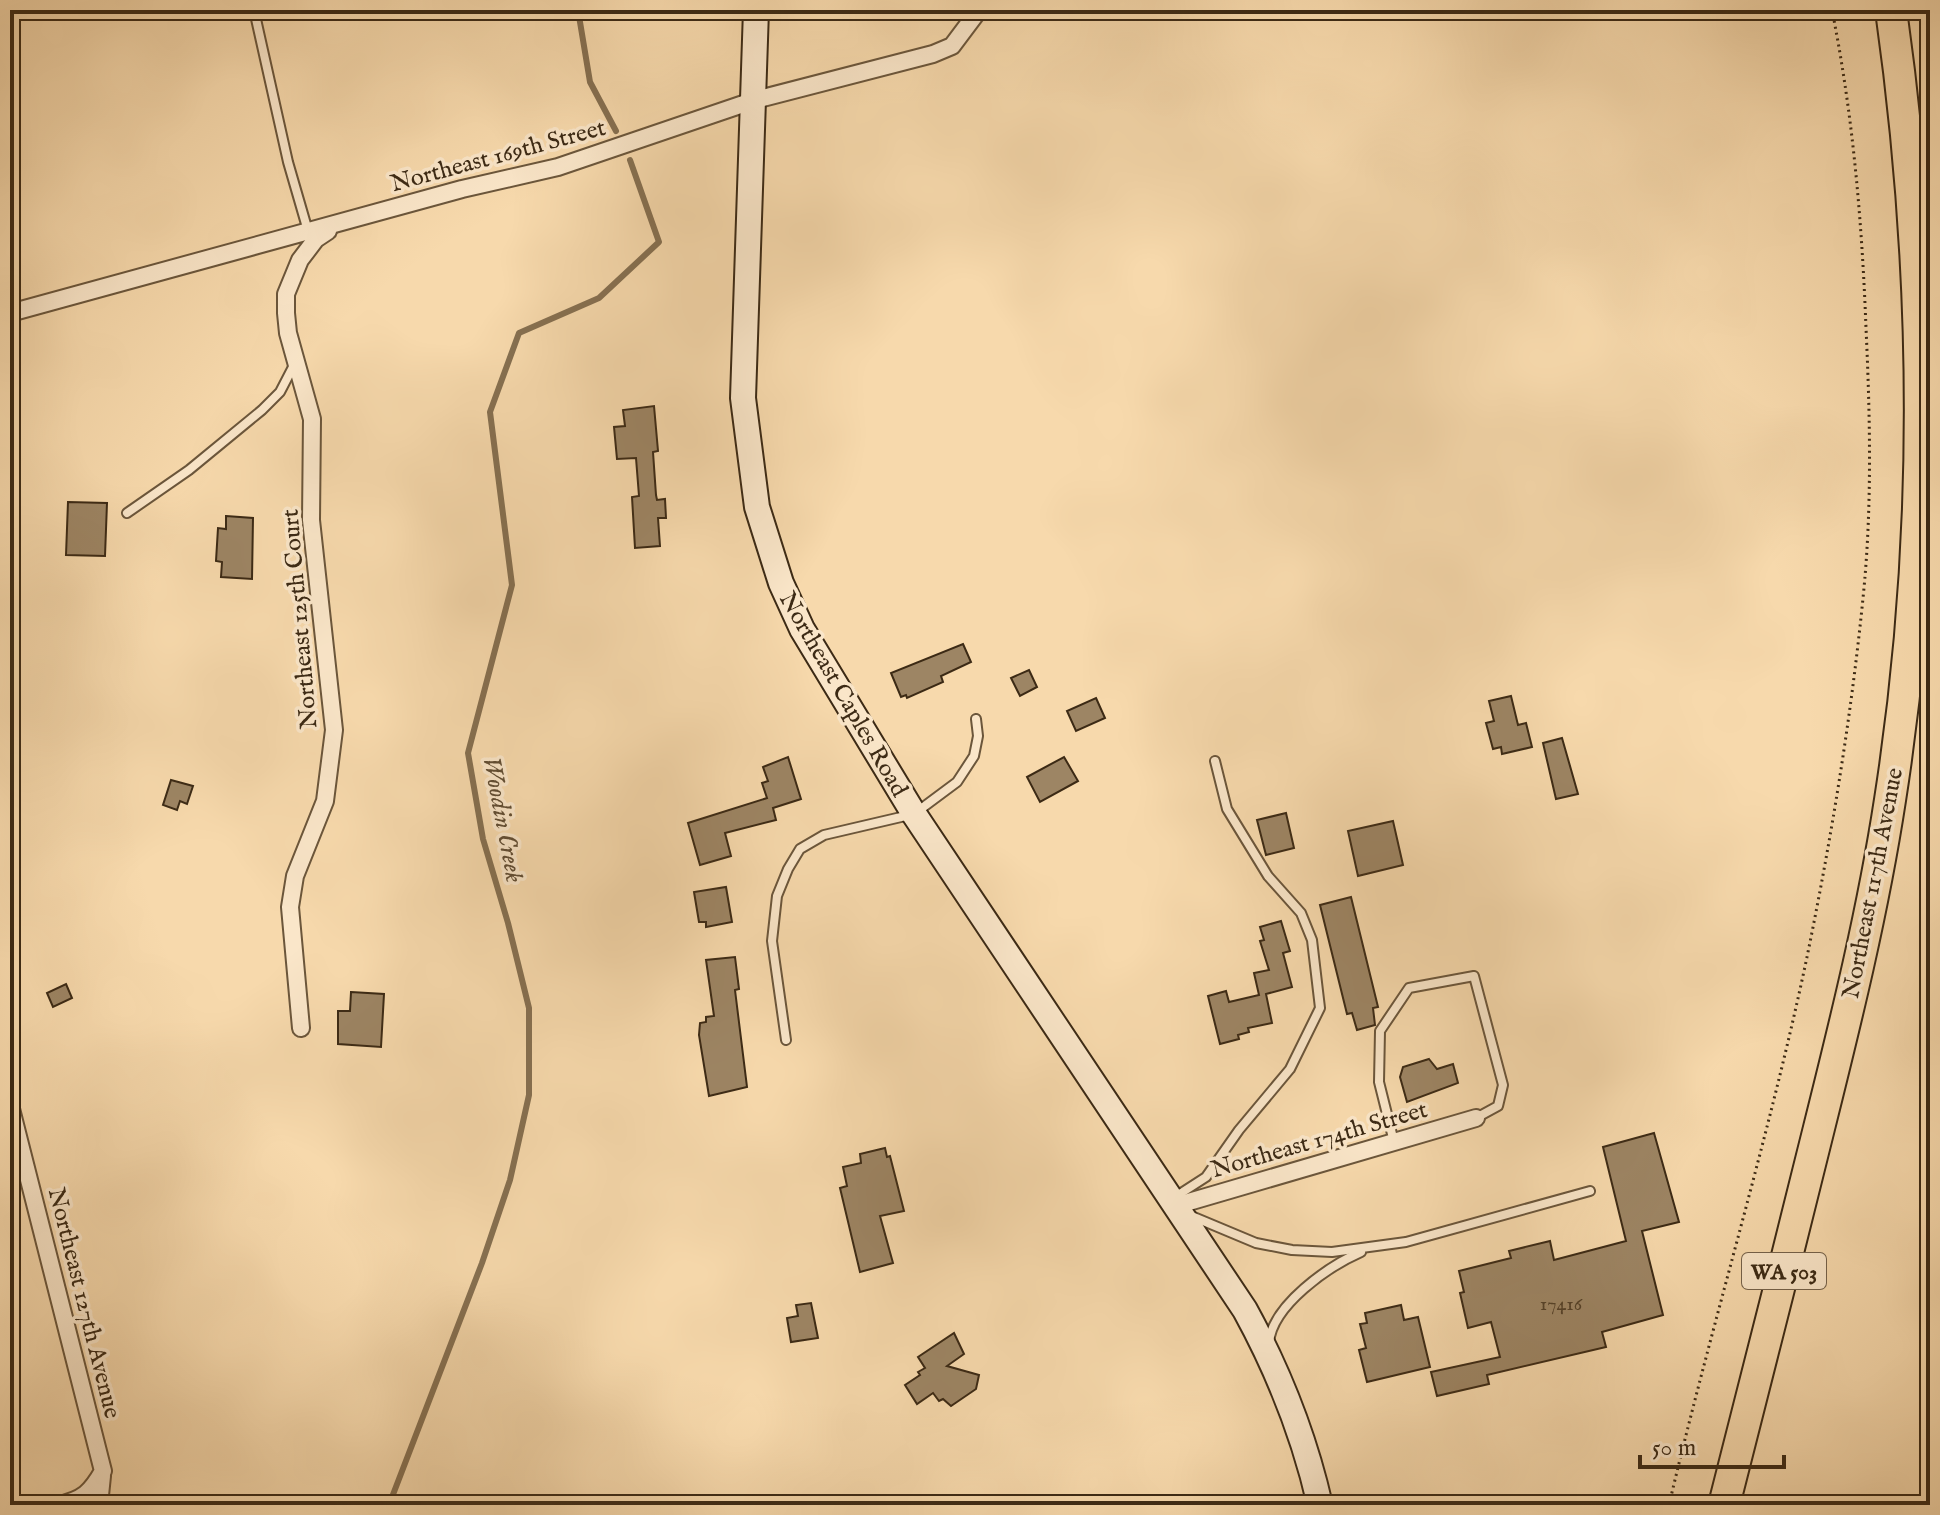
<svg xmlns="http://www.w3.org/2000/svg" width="1940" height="1515" font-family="'IM FELL English',serif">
	<rect width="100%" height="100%" fill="#f7d9ac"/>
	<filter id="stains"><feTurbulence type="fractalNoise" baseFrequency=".0025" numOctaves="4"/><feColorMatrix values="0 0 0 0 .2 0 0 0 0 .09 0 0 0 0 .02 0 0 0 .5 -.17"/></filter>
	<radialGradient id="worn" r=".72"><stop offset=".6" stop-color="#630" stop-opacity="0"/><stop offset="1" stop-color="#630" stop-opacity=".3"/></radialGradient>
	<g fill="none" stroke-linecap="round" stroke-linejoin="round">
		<g stroke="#867051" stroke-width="6">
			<path d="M578 10 590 82 616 131"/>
			<path d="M389 1505 482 1263 510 1180 529 1095V1008L508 923 483 839 468 753 512 585 490 412 519 333 599 298 659 242 630 160"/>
		</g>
	</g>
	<g fill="#9d8564" stroke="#3c2a15" stroke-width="2">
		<path d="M654 406 658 451 653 452 656 495 657 500 665 499 666 518H658L660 546 635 548 632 497 639 496 636 458 617 459 614 427 625 426 623 410Z"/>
		<path d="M68 502 107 503 105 556 66 555Z"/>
		<path d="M226 516 253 518 252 579 221 577 222 562 216 561 218 528 226 529Z"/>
		<path d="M963 644 971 662 941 676 943 682 907 698 906 695 901 697 891 673Z"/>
		<path d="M1029 670 1037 687 1020 696 1011 678Z"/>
		<path d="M1511 696 1518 725 1526 723 1532 747 1502 754 1501 747 1493 749 1486 723 1494 721 1489 701Z"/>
		<path d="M1096 698 1105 718 1076 731 1067 711Z"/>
		<path d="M1562 738 1578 794 1556 799 1543 743Z"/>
		<path d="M788 757 801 799 773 808 776 820 725 833 731 856 700 865 688 823 767 798 762 783 768 781 763 767Z"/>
		<path d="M1064 757 1078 781 1040 802 1027 777Z"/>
		<path d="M171 780 193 786 187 804 180 801 177 810 163 805Z"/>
		<path d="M1286 813 1294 848 1266 855 1257 820Z"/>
		<path d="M1393 821 1403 865 1358 876 1348 831Z"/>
		<path d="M726 887 732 922 706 927V922H699L694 892Z"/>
		<path d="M1351 897 1378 1007 1373 1008 1375 1025 1357 1030 1352 1013 1347 1014 1320 905Z"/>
		<path d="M1281 921 1290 951 1283 953 1292 987 1266 994 1272 1023 1248 1028 1249 1032 1238 1035 1239 1039 1220 1044 1208 996 1226 991 1229 1002 1259 995 1254 973 1269 970 1260 941 1264 940 1260 927Z"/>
		<path d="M735 957 739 989 735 990 747 1087 709 1096 699 1035 700 1023 706 1022V1017L714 1016 706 960Z"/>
		<path d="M66 984 72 998 53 1007 47 993Z"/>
		<path d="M351 992 384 994 381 1047 338 1044V1011H350Z"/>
		<path d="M1429 1059 1437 1069 1453 1064 1458 1083 1407 1102 1400 1077 1403 1067Z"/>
		<path d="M1654 1133 1679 1222 1642 1231 1663 1315 1602 1332 1606 1347 1487 1375 1489 1384 1437 1396 1431 1372 1500 1357 1491 1322 1468 1328 1460 1293 1464 1292 1459 1271 1511 1258 1509 1251 1550 1241 1554 1260 1626 1241 1603 1147Z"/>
		<path d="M885 1148 887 1157 890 1156 904 1211 880 1216 893 1263 860 1272 840 1188 847 1186 843 1167 861 1163 860 1154Z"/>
		<path d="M811 1303 818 1338 791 1342 787 1318 798 1316 796 1305Z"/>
		<path d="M1401 1305 1404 1320 1418 1317 1430 1367 1367 1382 1359 1350 1366 1348 1360 1324 1367 1323 1365 1313Z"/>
		<path d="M954 1333 964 1354 947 1366 979 1375 976 1389 951 1406 943 1399 939 1401 933 1393 917 1404 905 1385 920 1375 918 1372 925 1368 918 1357Z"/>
	</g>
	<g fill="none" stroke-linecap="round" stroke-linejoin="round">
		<defs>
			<g id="lane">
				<path d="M254 10 288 162 308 231"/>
				<path d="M127 513 189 470 262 410 280 392 294 365"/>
				<path d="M786 1040 772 941 777 896 788 869 800 849 824 835 914 814 957 782 974 756 978 736 976 719"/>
				<path d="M1394 1142 1379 1082 1380 1031 1409 988 1474 976 1503 1085 1498 1106 1476 1118"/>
				<path d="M1175 1197 1206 1177 1239 1130 1290 1069 1320 1008 1312 940 1301 913 1268 876 1227 809 1215 761"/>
				<path d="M1189 1215 1256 1243 1292 1250 1332 1252 1406 1242 1590 1191"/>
				<path d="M1269 1343C1272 1305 1329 1266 1361 1252"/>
			</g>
			<g id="street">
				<path d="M10 313 462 189 558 167 755 100 933 54 952 46 979 10"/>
				<path d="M301 1028 290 907 295 876 325 801 334 730 311 520 312 419 288 333 286 313V294L300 260 316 239 328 231"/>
				<path d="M10 1105 103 1471C91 1492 83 1500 58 1505"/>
				<path d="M1175 1206 1476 1118"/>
				<path d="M99 1505 102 1476"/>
			</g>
			<path id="secondary" d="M756 10 743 398 757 507 781 583 802 629 914 814 1245 1310C1279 1372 1304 1435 1320 1505"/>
			<path id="highway" d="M1724 1505C1756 1379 1788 1254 1819 1128 1846 1020 1873 911 1890 800 1931 538 1928 272 1891 10"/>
		</defs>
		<use href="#lane" stroke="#6b563b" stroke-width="12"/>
		<use href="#street" stroke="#6b563b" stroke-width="20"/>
		<use href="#secondary" stroke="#3c2a15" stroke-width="28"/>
		<use href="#highway" stroke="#3c2a15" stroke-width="34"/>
		<path stroke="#3c2a15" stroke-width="3" stroke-dasharray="2 4" stroke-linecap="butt" d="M1669 1505C1712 1322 1768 1142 1807 957 1832 835 1852 712 1864 588 1872 502 1870 414 1866 328 1862 222 1853 115 1832 10"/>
		<use href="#lane" stroke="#fae6c9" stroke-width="8"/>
		<use href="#street" stroke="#fae6c9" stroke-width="16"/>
		<use href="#secondary" stroke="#fae6c9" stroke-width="24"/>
		<use href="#highway" stroke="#f7d9ac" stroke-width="30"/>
	</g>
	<g text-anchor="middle" stroke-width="7" stroke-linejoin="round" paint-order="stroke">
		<g font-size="20" fill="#544129">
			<text x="1561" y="1310">17416</text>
		</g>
		<rect fill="#fae6c9" stroke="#75624b" stroke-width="2" x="1742" y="1253" width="84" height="36" rx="6"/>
		<g font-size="22" font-weight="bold" fill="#3c2a15">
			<text x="1784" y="1279">WA 503</text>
		</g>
		<g font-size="24" fill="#3c2a15" stroke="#fae6c9">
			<text transform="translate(498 155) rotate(-15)" y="8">Northeast 169th Street</text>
			<text transform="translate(299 619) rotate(-95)" y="8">Northeast 125th Court</text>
			<text transform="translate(844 694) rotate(60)" y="8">Northeast Caples Road</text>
			<text transform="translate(1872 883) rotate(-79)" y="8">Northeast 117th Avenue</text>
			<text transform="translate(1319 1139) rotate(-16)" y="8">Northeast 174th Street</text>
			<text transform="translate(85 1303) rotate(76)" y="8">Northeast 127th Avenue</text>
		</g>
		<g font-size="26" font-style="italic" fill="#614d33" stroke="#fae6c9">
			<text transform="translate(504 819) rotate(79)" y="9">Woodin Creek</text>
		</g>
	</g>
	<rect width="1940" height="1515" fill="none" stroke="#f7d9ac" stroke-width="40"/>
	<rect x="12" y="12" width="1916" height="1491" fill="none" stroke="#3c2a15" stroke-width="4"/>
	<rect x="20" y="20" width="1900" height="1475" fill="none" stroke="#3c2a15" stroke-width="2"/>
	<path d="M1640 1455v12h144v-12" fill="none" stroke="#3c2a15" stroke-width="4"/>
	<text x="1652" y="1455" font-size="24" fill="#3c2a15" stroke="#fae6c9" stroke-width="6" paint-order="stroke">50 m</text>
	<rect width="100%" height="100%" filter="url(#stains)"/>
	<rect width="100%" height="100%" fill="url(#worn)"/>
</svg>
